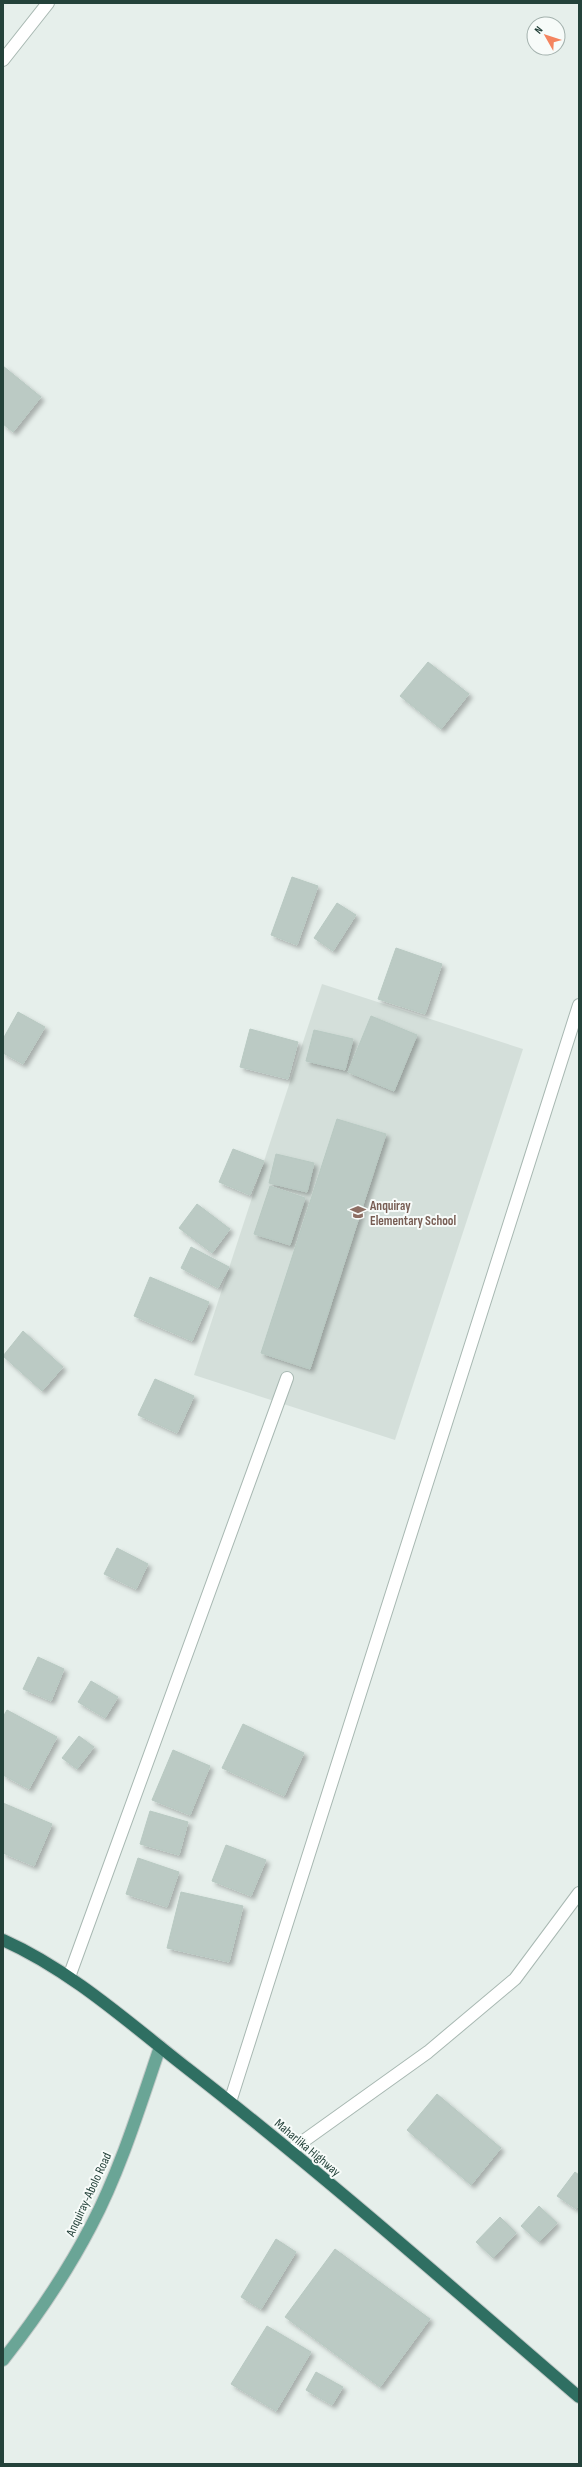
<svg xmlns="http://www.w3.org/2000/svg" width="582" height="2467" font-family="'Sofia Sans Condensed',sans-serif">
	<defs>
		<filter id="shadow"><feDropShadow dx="3.5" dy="3.5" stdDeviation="2" flood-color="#0004"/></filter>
	</defs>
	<rect width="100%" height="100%" fill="#e6efeb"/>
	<path fill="#d4dfda" d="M322 984 523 1049 395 1440 194 1375Z"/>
	<g fill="#bbcac4" stroke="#b8c9c2" filter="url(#shadow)">
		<path d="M3 366 41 397 13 432 3 424Z"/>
		<path d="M428 662 469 694 441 729 400 696Z"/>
		<path d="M292 877 318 886 297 945 271 935Z"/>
		<path d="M337 903 356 915 333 951 314 938Z"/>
		<path d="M396 948 442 964 425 1014 378 999Z"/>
		<path d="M18 1012 45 1027 23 1064 3 1053V1039Z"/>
		<path d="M371 1016 417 1035 394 1091 348 1072Z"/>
		<path d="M250 1029 298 1042 288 1079 240 1067Z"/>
		<path d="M314 1030 353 1039 345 1070 306 1061Z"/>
		<path d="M337 1119 386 1134 310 1369 261 1353Z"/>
		<path d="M233 1149 264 1161 250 1195 219 1182Z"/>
		<path d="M276 1154 314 1163 307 1192 269 1183Z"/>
		<path d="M270 1186 305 1198 290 1245 254 1234Z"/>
		<path d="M197 1204 230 1229 212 1253 179 1228Z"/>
		<path d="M191 1247 229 1267 218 1288 181 1268Z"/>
		<path d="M150 1277 209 1302 192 1341 134 1316Z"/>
		<path d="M23 1331 63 1367 42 1391 3 1356Z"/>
		<path d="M155 1379 194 1396 177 1433 138 1415Z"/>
		<path d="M117 1548 148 1564 136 1589 104 1574Z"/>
		<path d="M38 1657 64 1669 51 1701 23 1689Z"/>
		<path d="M91 1681 118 1697 105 1718 78 1702Z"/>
		<path d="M7 1710 57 1737 29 1789 3 1775V1717Z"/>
		<path d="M243 1724 304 1753 284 1796 222 1768Z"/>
		<path d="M79 1736 94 1747 77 1769 62 1758Z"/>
		<path d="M173 1750 210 1766 190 1815 152 1800Z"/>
		<path d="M3 1803 52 1824 34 1866 3 1853Z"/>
		<path d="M150 1811 188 1822 179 1855 140 1844Z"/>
		<path d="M226 1845 266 1860 251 1896 212 1881Z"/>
		<path d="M138 1858 179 1872 167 1907 126 1894Z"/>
		<path d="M181 1892 243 1906 229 1962 167 1948Z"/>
		<path d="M437 2094 501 2148 471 2185 407 2130Z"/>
		<path d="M575 2172 579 2175V2204L576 2209 557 2196Z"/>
		<path d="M539 2206 557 2223 539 2242 521 2226Z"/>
		<path d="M500 2217 516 2233 493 2258 476 2242Z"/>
		<path d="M276 2239 296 2252 261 2309 241 2297Z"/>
		<path d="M335 2249 430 2319 380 2387 285 2317Z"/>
		<path d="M267 2326 311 2352 276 2411 231 2384Z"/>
		<path d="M316 2372 343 2387 332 2405 306 2390Z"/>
	</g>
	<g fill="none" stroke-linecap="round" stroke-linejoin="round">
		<defs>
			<g id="minor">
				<path d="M3 60 48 3"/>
				<path d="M69 1977 287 1378"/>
				<path d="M230 2102 579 1005"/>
				<path d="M291 2150 428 2052 515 1979 579 1893"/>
			</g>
			<path id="major" d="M3 2360C36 2318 66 2274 91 2226 120 2171 140 2106 160 2047"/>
			<path id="highway" d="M3 1940C72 1971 129 2023 188 2069 322 2173 450 2286 579 2397"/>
		</defs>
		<use href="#minor" stroke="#a8b8b2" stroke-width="14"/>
		<use href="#major" stroke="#c2cac8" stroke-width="14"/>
		<use href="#highway" stroke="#c2cac8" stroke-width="14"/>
		<use href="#minor" stroke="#fff" stroke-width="12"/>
		<use href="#major" stroke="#6aa596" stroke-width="12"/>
		<use href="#highway" stroke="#2f6f62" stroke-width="12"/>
	</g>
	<defs>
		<symbol id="school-bare" viewBox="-9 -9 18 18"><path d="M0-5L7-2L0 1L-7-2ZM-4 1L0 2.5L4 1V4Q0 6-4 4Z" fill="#8d6e63" stroke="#f7fbf9" stroke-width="2.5" paint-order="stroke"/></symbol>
	</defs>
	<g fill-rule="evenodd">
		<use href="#school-bare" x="347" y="1201" width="22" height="22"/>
	</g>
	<g text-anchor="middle" stroke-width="4" stroke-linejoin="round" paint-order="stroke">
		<g font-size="13" font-weight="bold" fill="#785e54" stroke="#f7fbf9" text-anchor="start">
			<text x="370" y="1210">Anquiray<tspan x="370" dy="15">Elementary School</tspan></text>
		</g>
		<g font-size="13" fill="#24423a" stroke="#f7fbf9">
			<text transform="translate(308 2147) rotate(40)" y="5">Maharlika Highway</text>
			<text transform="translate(88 2194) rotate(-65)" y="5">Anquiray-Abolo Road</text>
		</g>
	</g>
	<rect width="582" height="2467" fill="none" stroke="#24423a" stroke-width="8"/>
	<g transform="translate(546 36) rotate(309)"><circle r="19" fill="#f7fbf9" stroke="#a3b1ad"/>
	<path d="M0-3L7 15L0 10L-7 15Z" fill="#f4845f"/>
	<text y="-6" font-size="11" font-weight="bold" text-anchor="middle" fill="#24423a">N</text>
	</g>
</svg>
